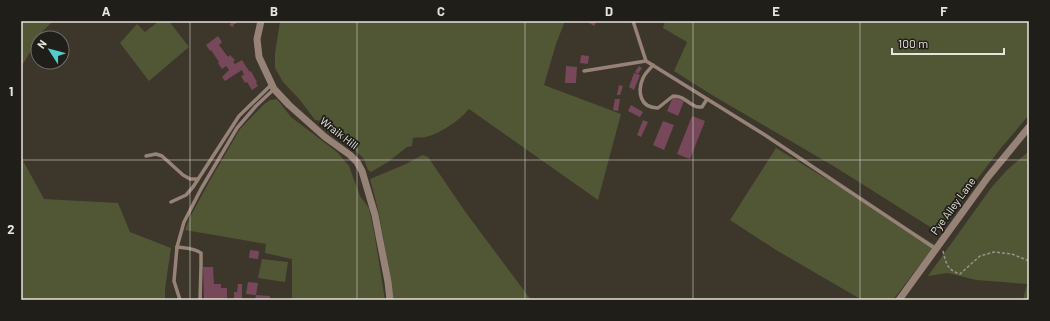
<svg xmlns="http://www.w3.org/2000/svg" width="1050" height="321" font-family="Barlow,sans-serif">
	<rect width="100%" height="100%" fill="#3c362b"/>
	<g fill="#515635">
		<path d="M21 21H53L43 31 21 67Z"/>
		<path d="M159 21H169L189 47 149 81 120 43 137 24 145 32Z"/>
		<path d="M280 21H565L556 44 544 85 621 114 598 200 469 109C459 121 441 133 426 137 421 138 417 137 413 138L412 146 407 147 388 162 371 172 368 170 364 159 346 141 329 131 322 121 315 120 300 100 283 82 275 68V53Z"/>
		<path d="M665 21H1029V115L1001 148 943 224 935 230 835 167 712 95 674 71 687 42 663 28Z"/>
		<path d="M277 99 291 117 337 152 349 166 360 196 369 208 375 237 385 300H292V259L265 253 266 244 185 230 190 217 209 182 240 129 263 105 270 100Z"/>
		<path d="M776 148 935 245 893 300H862L776 250 730 220Z"/>
		<path d="M1029 151V300H1023L1027 284 976 280 948 273 928 276 991 188 1007 170Z"/>
		<path d="M422 155 428 157 464 210 531 300H392C387 259 382 219 370 179L406 164Z"/>
		<path d="M21 157 44 199 118 203 130 232 171 248 165 289V300H21Z"/>
		<path d="M262 259 288 262 285 282 258 278Z"/>
	</g>
	<g fill="#764859">
		<path d="M227 21H237L236 24H234L233 27 229 25 231 23Z"/>
		<path d="M586 21H597L594 26Z"/>
		<path d="M218 36 222 42 219 45 228 57 230 55 235 60 233 62 235 64 242 60 247 68 250 72 251 71 257 82 256 83 258 86 252 90 247 82 245 83 241 76 244 75 242 70 225 81 222 77 229 70 226 66 222 69 218 63 219 62 211 50 210 51 206 45Z"/>
		<path d="M581 55 589 56 588 64 580 63Z"/>
		<path d="M566 66 577 67 576 83H565Z"/>
		<path d="M639 66 642 68 638 74 635 72Z"/>
		<path d="M634 73 640 75 634 90 629 87Z"/>
		<path d="M619 85 623 86 620 95H617Z"/>
		<path d="M673 97 684 101 678 116 667 111Z"/>
		<path d="M615 99H620L618 111 613 110Z"/>
		<path d="M631 105 643 112 640 117 628 111Z"/>
		<path d="M692 116 705 121 690 159 677 154Z"/>
		<path d="M643 120 648 122 641 137 637 135Z"/>
		<path d="M663 121 674 125 664 150 653 145Z"/>
		<path d="M250 250 259 251 258 259 249 258Z"/>
		<path d="M203 267H213L214 284H221V288H227V300H204Z"/>
		<path d="M248 282 258 283 256 295 246 294Z"/>
		<path d="M238 284H242V300H234V292H237Z"/>
		<path d="M256 295 270 296V300H255Z"/>
	</g>
	<g fill="none" stroke-linecap="round" stroke-linejoin="round">
		<path stroke="#99948b" stroke-width="1.5" stroke-dasharray="3 2" stroke-linecap="butt" d="M943 251C946 263 947 270 960 274L980 256 994 252 1012 254 1029 261"/>
		<g stroke="#968277" stroke-width="3.5">
			<path d="M633 21 646 61 765 135 936 249"/>
			<path d="M653 65C650 69 645 73 643 78 637 92 640 108 658 108L673 96C684 96 686 102 695 106 696 107 701 107 702 107L707 99"/>
			<path d="M584 71 646 61"/>
			<path d="M146 156 156 154 162 156 183 175 190 179H198"/>
			<path d="M171 202 186 195 193 187 239 116 272 84"/>
			<path d="M177 247C185 248 195 248 201 253V265L200 300"/>
			<path d="M180 300 174 281 177 247 184 222 201 189 237 128 256 106 274 89"/>
		</g>
		<g stroke="#968277" stroke-width="7">
			<path d="M261 21 257 39 259 57 274 89 289 105 325 137 350 155 357 162 362 171 375 215 388 282 390 300"/>
			<path d="M899 300 988 177 1029 127"/>
		</g>
	</g>
	<path fill="none" stroke="#e7e4dc" stroke-width="1" stroke-opacity="0.55" d="M190 21V300M357 21V300M525 21V300M693 21V300M860 21V300M21 160H1029"/>
	<g text-anchor="middle" stroke-width="3.5" stroke-linejoin="round" paint-order="stroke">
		<g font-size="11" fill="#e7e4dc" stroke="#201e19">
			<text transform="translate(339 133) rotate(38)" y="4">Wraik Hill</text>
			<text transform="translate(953 206) rotate(-54)" y="4">Pye Alley Lane</text>
		</g>
	</g>
	<rect width="1050" height="321" fill="none" stroke="#201e19" stroke-width="44"/>
	<g transform="translate(50 50) rotate(306)"><circle r="19" fill="#201e19" stroke="#706d67"/>
	<path d="M0-3L7 15L0 10L-7 15Z" fill="#52cdcf"/>
	<text y="-6" font-size="11" font-weight="bold" text-anchor="middle" fill="#e7e4dc">N</text>
	</g>
	<path d="M892 48v6h112v-6" fill="none" stroke="#e7e4dc" stroke-width="2"/>
	<text x="898" y="48" font-size="12" fill="#e7e4dc" stroke="#201e19" stroke-width="3" paint-order="stroke">100 m</text>
	<rect x="22" y="22" width="1006" height="277" fill="none" stroke="#e7e4dc" stroke-width="1.5"/>
	<g font-size="13" text-anchor="middle" font-weight="bold" fill="#e7e4dc">
		<text x="106" y="16">A</text>
		<text x="274" y="16">B</text>
		<text x="441" y="16">C</text>
		<text x="609" y="16">D</text>
		<text x="776" y="16">E</text>
		<text x="944" y="16">F</text>
		<text x="11" y="96">1</text>
		<text x="11" y="234">2</text>
	</g>
</svg>
